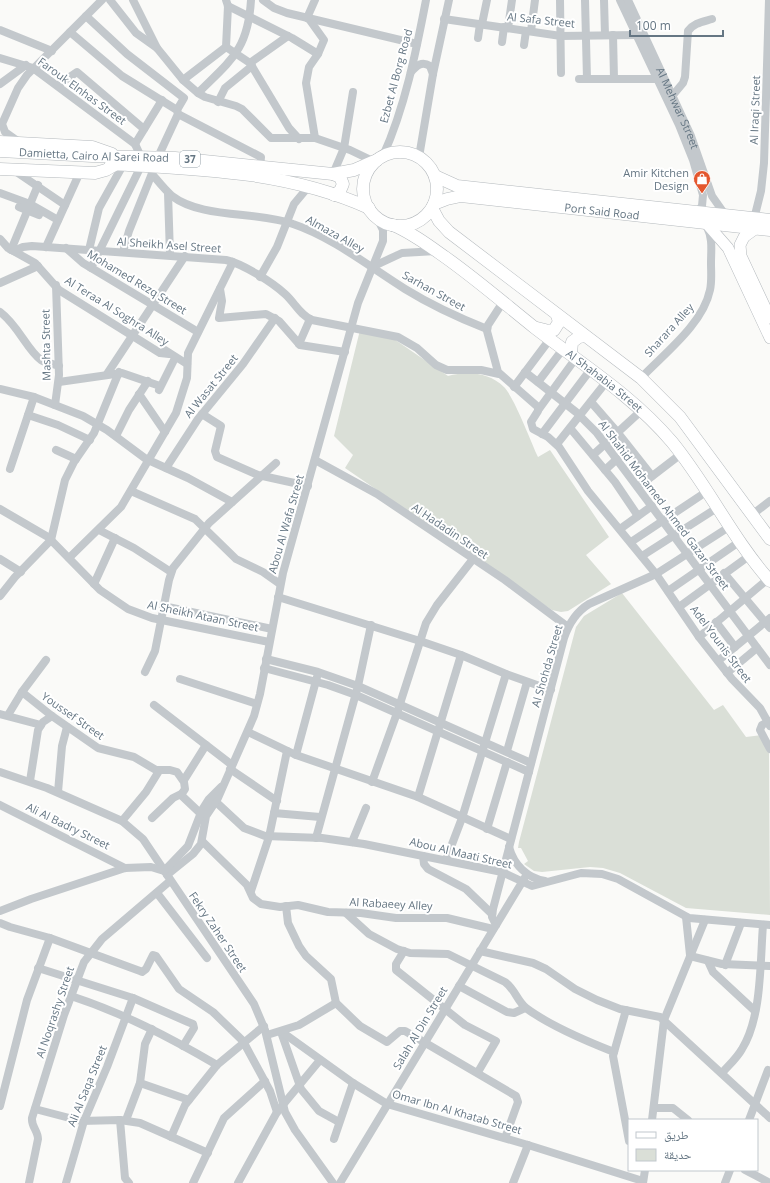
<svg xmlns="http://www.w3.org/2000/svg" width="770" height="1183" font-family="'Open Sans','Noto Naskh Arabic',sans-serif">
	<rect width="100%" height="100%" fill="#fafaf8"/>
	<g fill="#dadfd7">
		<path d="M360 330 391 337 448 376C467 371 489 372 504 387 514 397 531 442 538 457L550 450 609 537 586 555 611 584 568 611 561 612 552 610 345 468 353 455 334 436Z"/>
		<path d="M622 593 714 710 723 705 746 737 762 735 769 750 770 915 686 908 620 873 603 868 590 867 542 872 534 871 524 864 528 861 521 848H518L519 842 576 627 584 616Z"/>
	</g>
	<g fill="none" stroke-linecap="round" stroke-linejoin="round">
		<defs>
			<g id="major">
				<path d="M707 224 728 248 770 338"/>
				<path d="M755 229 744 237 740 245 741 256 770 318"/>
			</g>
			<g id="highway">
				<path d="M0 142 92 147 112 154"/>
				<path id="s2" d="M0 151 92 156 175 158 333 174 354 170 377 160"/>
				<circle cx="400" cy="189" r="37"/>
				<path d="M111 164C199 169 287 171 369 208"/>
				<path d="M0 169 95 173 106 170 116 164"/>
				<path d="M333 174 340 177 343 184 340 191 334 195"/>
				<path d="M435 176 457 186 770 220"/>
				<path id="s3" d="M434 204 447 199 461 196 770 230"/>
				<path d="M432 208 439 221 449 232 641 378 680 417 770 539"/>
				<path id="s4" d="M393 225C412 233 428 245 445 257 476 279 505 304 535 328 583 365 633 396 672 442 708 486 732 538 770 581"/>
				<path d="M537 328 549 331 554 330 559 322 557 315"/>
				<path d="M571 354 572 342 579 337 584 336"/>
			</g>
		</defs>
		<use href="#major" stroke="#b5babe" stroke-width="12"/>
		<use href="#highway" stroke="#b4b9bd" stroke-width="13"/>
		<g stroke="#c3c8cc" stroke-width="8">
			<path d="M110 0 136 33 157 48 183 80 198 93 205 97 236 106 242 109 271 138H315L350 150 373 161"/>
			<path d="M133 0 157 48"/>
			<path d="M263 0 274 8 287 13 417 44"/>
			<path d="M560 0 561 73"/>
			<path d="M585 0 587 79"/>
			<path d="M604 0 605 35"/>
			<path d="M620 0 679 125 693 160 703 195 702 206 697 212"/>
			<path id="s1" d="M628 0 691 136 712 196 726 216"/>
			<path d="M228 6 292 38 318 54 324 40 309 19"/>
			<path d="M86 16 127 54 184 98 177 110"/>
			<path d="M307 18 315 0"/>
			<path d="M444 19 561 36 636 35"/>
			<path d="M482 24 487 0"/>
			<path d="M508 28 512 0"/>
			<path d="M0 30 52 51"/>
			<path d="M531 31 535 0"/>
			<path d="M70 32 122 76 177 110 178 114 261 157 260 167"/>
			<path d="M613 35 614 79"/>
			<path d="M478 38 480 24"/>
			<path d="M502 42 504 27"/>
			<path d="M524 45 526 31"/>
			<path d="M226 47 250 63 288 36"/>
			<path d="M0 58 33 68 135 144 141 157"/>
			<path d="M250 63 289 128 299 139"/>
			<path d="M411 72C417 65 422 61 430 66L433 74"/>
			<path d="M579 79H657"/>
			<path d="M183 80 226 47 228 6 226 0"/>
			<path d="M0 84 26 65"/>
			<path d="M58 85 77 72 144 129"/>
			<path d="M198 93C231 60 248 50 251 0"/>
			<path d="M673 95 683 83 685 77 688 31C694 23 702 22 712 19"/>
			<path d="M218 102 225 88 252 66"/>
			<path d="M315 138 306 83 309 67 318 54"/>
			<path d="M19 142 5 132 2 124 18 88 27 75 102 0"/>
			<path d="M135 144 162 100"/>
			<path d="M383 156C405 107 416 52 426 0"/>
			<path d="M158 157 178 114"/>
			<path d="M419 157 433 74 449 0"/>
			<path d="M15 171 65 205"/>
			<path d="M152 174C158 181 165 190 172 196 202 219 257 211 293 224 332 237 370 267 405 289 431 305 459 318 487 329"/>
			<path d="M333 174 344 148 353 92"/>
			<path d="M0 193 30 204 58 220"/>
			<path d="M168 193 170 255"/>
			<path d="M19 207 39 215"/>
			<path d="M754 219 761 191 764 163 769 0"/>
			<path d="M0 239 8 248 35 263 59 290 160 353 169 354"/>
			<path d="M46 247 80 172"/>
			<path d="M66 248 83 263 198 332"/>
			<path d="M11 250 38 185"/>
			<path d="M89 250 99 208 123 165"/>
			<path d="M14 251 23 247 32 246 226 260C243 264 272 282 285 294 295 303 300 315 312 320L398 337 417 348 436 365 447 370H481L499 374"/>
			<path d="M123 252 129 231 153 171"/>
			<path d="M372 267 402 253 436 251"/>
			<path d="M91 268 141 166"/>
			<path d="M260 277 277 247 294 204 309 186"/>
			<path d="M0 283 38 266"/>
			<path d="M220 289 222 301 219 318 266 314 279 321 300 345 345 352"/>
			<path d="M503 302 488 325 487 331 498 372 538 407V411L531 422 533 429 548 437 559 447 588 491 656 574 699 637 732 679 760 708 770 726"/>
			<path d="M0 312C18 325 27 350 41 360 46 363 53 364 59 366"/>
			<path d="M299 344 310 319"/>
			<path d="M165 350 187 364"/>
			<path d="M525 372 576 412 597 433 770 665"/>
			<path d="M107 374 185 256"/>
			<path d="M641 378C665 353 703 324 710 290 712 281 711 272 711 263 711 250 713 239 707 227"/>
			<path d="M59 382 122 373 160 386"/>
			<path d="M538 382 563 349"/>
			<path d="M514 387 550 339"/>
			<path d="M0 389 34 397 83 416 107 430 146 459 188 478 232 502"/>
			<path d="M159 390 175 358"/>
			<path d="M139 394 165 432"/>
			<path d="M591 402 618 433 652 476"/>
			<path d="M55 405 59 375 56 285"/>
			<path d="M539 409 576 358"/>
			<path d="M202 414 221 426 215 451 217 457 258 475 308 486"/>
			<path d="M28 415 58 425 90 440"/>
			<path d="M570 428 615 482 638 516"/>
			<path d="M542 434 591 369"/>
			<path d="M116 436 129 410 148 381"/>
			<path d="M557 444 607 381"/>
			<path d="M56 450 76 459"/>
			<path d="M593 455 642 410"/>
			<path d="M315 460 377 494 505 580 568 627"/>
			<path d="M166 468 198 419 243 364 275 318"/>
			<path d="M10 469 34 397"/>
			<path d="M605 470 617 459"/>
			<path d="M638 487 681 454"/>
			<path d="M131 491 195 519 236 559 263 572 280 584"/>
			<path d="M0 509 48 537 100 590 128 609 152 618 269 642"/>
			<path d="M753 514 770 501"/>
			<path d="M620 529 652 506"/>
			<path d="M99 530 134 548 171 572"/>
			<path d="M631 542 706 492"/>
			<path d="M642 556 717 508"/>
			<path d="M69 558 121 507 176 413 187 378 188 353 233 262"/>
			<path d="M0 559 21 572"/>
			<path d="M724 573 770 628"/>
			<path d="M94 584 115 538"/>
			<path d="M668 591 739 542"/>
			<path d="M0 596 15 577 51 540 65 480 74 462 94 433 119 372"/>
			<path d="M278 597 420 641 461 655 506 674 551 690"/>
			<path d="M163 606 272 629"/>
			<path d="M679 607 749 556"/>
			<path d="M716 622 735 647"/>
			<path d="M699 637 768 579"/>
			<path d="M266 659 318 672 358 686 531 763"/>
			<path d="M718 661 770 618"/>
			<path d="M264 668 328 685 356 695 529 772"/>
			<path d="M145 672 155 651 169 580 173 568 209 523 276 463"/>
			<path d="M727 673 757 648"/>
			<path d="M180 679 257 704"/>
			<path d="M22 692 52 716 98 748 134 757 156 770H170L177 772 184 782 185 789 181 795 200 813"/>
			<path d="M154 705 232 765"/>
			<path d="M0 714 41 725"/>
			<path d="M8 715 22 692 46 660"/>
			<path d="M770 721 762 725 760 730 770 749"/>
			<path d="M248 732 296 755 418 797 511 839"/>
			<path d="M507 751 527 682"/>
			<path d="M296 755 317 677"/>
			<path d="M230 769 277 801"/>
			<path d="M0 772 47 788 122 821 143 839 254 1004 265 1030 285 1112 295 1130 333 1183"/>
			<path d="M184 780 206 745"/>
			<path d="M30 781 38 730 43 722 52 716"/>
			<path d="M372 782 397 713 426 623 437 605 473 559"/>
			<path d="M58 792 62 746 67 727"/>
			<path d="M418 797 461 655"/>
			<path d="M216 802 244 828 265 836 322 838 364 844 502 872 532 886 581 873 602 874 618 879 689 918 770 925"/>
			<path d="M0 805 125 868"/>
			<path d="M274 813 320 817"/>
			<path d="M152 818 173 798 181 794"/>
			<path d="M122 821 146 792 159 771"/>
			<path d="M487 829 507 762"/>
			<path d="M316 838 358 686 371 625"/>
			<path d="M202 841 247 885 253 898 261 904 280 907 298 905 328 912 361 913 396 918H447L493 929"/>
			<path d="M352 842 366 808"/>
			<path d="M509 847C514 865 527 878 545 881"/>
			<path d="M423 856 424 864 428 869 466 889 492 914"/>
			<path d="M446 860 462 818 506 674"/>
			<path d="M167 875 193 854 201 844 206 816 218 798 254 716 260 694 283 573 358 303 383 241V230L377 218"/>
			<path d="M251 891 269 837 287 751"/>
			<path d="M157 893 207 958"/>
			<path d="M286 906 288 923 299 946 306 956 331 979 336 1003 360 1026 387 1042 400 1031H405L516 1096 518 1102 505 1138"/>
			<path d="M0 911 31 899 125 868 151 867 164 871 188 846 202 810 209 799 221 787"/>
			<path d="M346 913 369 934 397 949 410 953 448 954 505 982C515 989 517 1001 526 1008 550 1026 586 1041 614 1052"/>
			<path d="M686 917 690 955"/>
			<path d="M0 923 10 927 50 938 140 971 142 972 146 969 153 955 156 956 179 989 213 1012 243 1041 270 1091 277 1112"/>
			<path d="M496 925 492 917 493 909 564 638C569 623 576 612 589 604L656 574 729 527"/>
			<path d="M404 951 396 964V970L465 1025 496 1041 478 1072"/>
			<path d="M480 951 533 963 546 969 575 989 597 1000 620 1009 660 1017 770 1118"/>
			<path d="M690 956 722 964 770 966"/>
			<path d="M708 961 713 972 755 1011"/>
			<path d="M725 965 741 923"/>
			<path d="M38 968 133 998 188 1022 193 1024 194 1028 183 1046"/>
			<path d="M459 986 507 1012 514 1013 525 1008"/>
			<path d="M71 996C123 1013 169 1037 217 1065"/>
			<path d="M626 1010 613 1056 629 1141"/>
			<path d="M281 1032 301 1089 319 1111 339 1122"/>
			<path d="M282 1032 353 1083 387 1104 528 1145 643 1181"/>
			<path d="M267 1035 299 1025 336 1003"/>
			<path d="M722 1073C729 1065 737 1058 742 1049 762 1017 760 962 763 925"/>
			<path d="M140 1083 189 1100"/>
			<path d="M0 1106 27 1000 50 938"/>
			<path d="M654 1108H673L688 1120"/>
			<path d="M35 1109 81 1121 120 1120 140 1123 208 1153"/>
			<path d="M120 1120 125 1178 129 1183"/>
			<path d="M126 1120 140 1083 145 1044 152 1029"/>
			<path d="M652 1120 664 1020 705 920"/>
			<path d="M749 1120 768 1070"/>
			<path d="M171 1137 185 1105 217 1065 264 1026"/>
			<path d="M334 1139 353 1083"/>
			<path d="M745 1170 770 1183"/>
			<path d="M29 1183 38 1139C38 1131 31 1126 32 1118L64 1015 84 962 102 939 170 881"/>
			<path d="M66 1183 84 1121 107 1067 133 998"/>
			<path d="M193 1183 224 1118 265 1081"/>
			<path d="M238 1183 277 1112 320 1060"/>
			<path d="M340 1183 527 874"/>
			<path d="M513 1183 528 1145"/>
			<path d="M643 1183 645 1170"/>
			<path d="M725 1183 730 1170"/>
		</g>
		<use href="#major" stroke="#fff" stroke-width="11"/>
		<use href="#highway" stroke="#fff" stroke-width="12"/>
	</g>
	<defs>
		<symbol id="shop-pin" viewBox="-11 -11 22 30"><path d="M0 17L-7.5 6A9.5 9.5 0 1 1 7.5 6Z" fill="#e4572e" stroke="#fff"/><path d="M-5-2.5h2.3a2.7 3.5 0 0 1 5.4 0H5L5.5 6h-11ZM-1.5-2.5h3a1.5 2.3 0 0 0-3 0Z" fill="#fff"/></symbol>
	</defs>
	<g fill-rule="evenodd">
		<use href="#shop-pin" x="692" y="169" width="20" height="27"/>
	</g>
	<g text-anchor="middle" stroke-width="4" stroke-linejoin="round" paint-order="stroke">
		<rect fill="#fff" stroke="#939fa8" stroke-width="1" x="180" y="151" width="20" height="16" rx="3"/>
		<g font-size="10" font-weight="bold" fill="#657683">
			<text x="190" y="163">37</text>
		</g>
		<g font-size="11" fill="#657683" stroke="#fff">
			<text transform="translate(541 20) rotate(6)" y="4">Al Safa Street</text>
			<text transform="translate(396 76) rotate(-75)" y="4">Ezbet Al Borg Road</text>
			<text transform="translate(82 91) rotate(36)" y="4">Farouk Elnhas Street</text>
			<text dy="4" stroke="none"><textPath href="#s1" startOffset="119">Al Mehwar Street</textPath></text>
			<text transform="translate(755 110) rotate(-88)" y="4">Al Iraqi Street</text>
			<text dy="4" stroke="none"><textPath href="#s2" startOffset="94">Damietta, Cairo Al Sarei Road</textPath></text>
			<text dy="4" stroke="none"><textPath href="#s3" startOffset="170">Port Said Road</textPath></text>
			<text transform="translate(335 234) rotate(29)" y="4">Almaza Alley</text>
			<text transform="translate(169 245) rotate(4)" y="4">Al Sheikh Asel Street</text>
			<text transform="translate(137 282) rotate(31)" y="4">Mohamed Rezq Street</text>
			<text transform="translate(434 291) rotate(29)" y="4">Sarhan Street</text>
			<text transform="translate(117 311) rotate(32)" y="4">Al Teraa Al Soghra Alley</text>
			<text transform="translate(669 330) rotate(-48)" y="4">Sharara Alley</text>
			<text transform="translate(46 345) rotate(-91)" y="4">Mashta Street</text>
			<text dy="4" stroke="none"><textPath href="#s4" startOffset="263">Al Shahabia Street</textPath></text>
			<text transform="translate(211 386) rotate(-51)" y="4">Al Wasat Street</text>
			<text transform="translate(664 505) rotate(53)" y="4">Al Shahid Mohamed Ahmed Gazar Street</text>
			<text transform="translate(286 524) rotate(-74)" y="4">Abou Al Wafa Street</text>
			<text transform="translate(450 531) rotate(34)" y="4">Al Hadadin Street</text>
			<text transform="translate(203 616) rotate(12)" y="4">Al Sheikh Ataan Street</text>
			<text transform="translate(721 644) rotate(53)" y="4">Adel Younis Street</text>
			<text transform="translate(547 666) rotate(-74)" y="4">Al Shohda Street</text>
			<text transform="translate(73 716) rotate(35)" y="4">Youssef Street</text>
			<text transform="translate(68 826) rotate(26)" y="4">Ali Al Badry Street</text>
			<text transform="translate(461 853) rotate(13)" y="4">Abou Al Maati Street</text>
			<text transform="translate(391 904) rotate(3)" y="4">Al Rabaeey Alley</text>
			<text transform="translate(218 932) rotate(56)" y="4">Fekry Zaher Street</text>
			<text transform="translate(55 1012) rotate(-71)" y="4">Al Noqrashy Street</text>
			<text transform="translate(420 1028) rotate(-59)" y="4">Salah Al Din Street</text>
			<text transform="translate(87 1086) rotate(-68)" y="4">Ali Al Saqa Street</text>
			<text transform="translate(457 1112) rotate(16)" y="4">Omar Ibn Al Khatab Street</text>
		</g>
		<g font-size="11" fill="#657683" stroke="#fff" text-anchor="end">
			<text x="689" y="177">Amir Kitchen<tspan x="689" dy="13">Design</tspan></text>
		</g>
	</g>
	<rect x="628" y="1119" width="130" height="52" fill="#ffffff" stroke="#c1c8cd"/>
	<rect x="636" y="1132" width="20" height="6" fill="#ffffff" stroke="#c1c8cd"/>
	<text x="664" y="1139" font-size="12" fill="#657683">طريق</text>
	<rect x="636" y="1149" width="20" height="12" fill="#dadfd7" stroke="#c1c8cd"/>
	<text x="664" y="1159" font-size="12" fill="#657683">حديقة</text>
	<path d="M630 30v6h93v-6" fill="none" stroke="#657683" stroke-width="2"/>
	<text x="636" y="30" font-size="12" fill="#657683" stroke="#ffffff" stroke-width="3" paint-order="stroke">100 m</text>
</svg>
